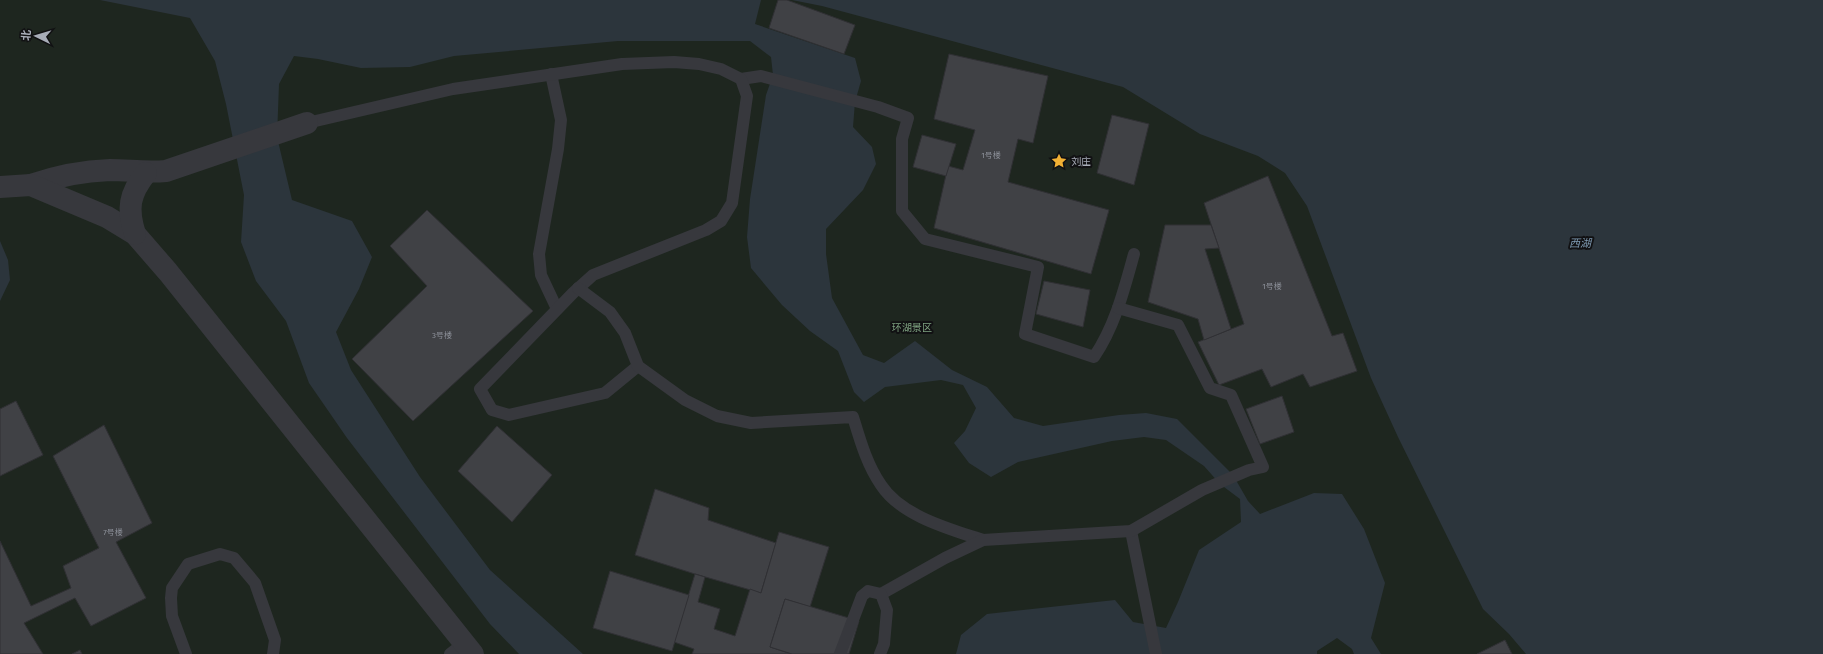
<svg xmlns="http://www.w3.org/2000/svg" width="1823" height="654" font-family="'Fira Sans','Noto Sans SC',sans-serif">
	<rect width="100%" height="100%" fill="#161618"/>
	<rect fill="#1e261f" x="0" y="0" width="1823" height="654"/>
	<g fill="#2c353c">
		<path d="M100 0H761L755 24 855 58 861 81 855 102 853 127 872 147 876 164 863 190 826 229V254L832 298 863 355 884 363 915 341 952 370 987 387 1014 418 1043 426 1119 415 1146 413 1177 419 1233 475 1248 501 1260 514 1314 493 1342 494 1364 529 1385 583 1371 638 1381 654H1354L1352 649 1337 638 1317 651V654H956L961 635 987 614 1115 600 1133 622 1166 628 1178 602 1199 550 1241 522 1240 499 1220 484 1204 466 1166 440 1144 437 1112 441 1018 462 991 477 969 463 954 443 965 431 976 408 963 385 941 380 885 387 864 402 854 392 838 351 810 331 782 305 751 268 747 237 750 199 766 95 773 75 771 57 750 41H618L454 56 410 67 361 68 318 59 294 56 279 84 277 137 292 200 352 221 372 257 359 289 336 332 351 370 420 477 490 570 583 654H519L490 624 347 438 309 383 286 321 256 281 241 242 244 195 226 104 215 61 190 18Z"/>
		<path d="M792 0H1823V654H1526L1509 634 1483 609 1398 437 1371 378 1307 206 1285 173 1258 156 1200 134 1123 87 822 6Z"/>
		<path d="M0 241 8 260 10 280 0 301Z"/>
	</g>
	<g fill="#404145" stroke="#303034">
		<path d="M778 0H787L855 25 844 54 769 28Z"/>
		<path d="M949 54 1048 76 1033 143 1018 139 1008 182 1109 210 1091 274 934 228 948 166 963 170 975 130 934 119Z"/>
		<path d="M1112 115 1149 124 1134 185 1097 173Z"/>
		<path d="M922 135 956 144 946 176 913 167Z"/>
		<path d="M1268 176 1332 336 1343 333 1357 371 1310 387 1303 374 1271 387 1262 369 1219 385 1198 342 1244 324 1204 203Z"/>
		<path d="M427 210 533 311 413 421 352 359 427 286 390 246Z"/>
		<path d="M1165 225H1211L1219 248 1205 249 1231 329 1204 340 1198 319 1148 302Z"/>
		<path d="M1044 281 1090 290 1083 327 1036 314Z"/>
		<path d="M1282 396 1294 432 1260 444 1246 409Z"/>
		<path d="M16 401 43 455 0 476V409Z"/>
		<path d="M104 425 152 523 116 542 146 598 91 626 75 598 24 623 43 654H0V541L31 606 71 588 63 566 99 548 53 456Z"/>
		<path d="M497 426 552 475 512 522 458 471Z"/>
		<path d="M655 489 709 508 708 520 776 543 761 593 695 574 635 555Z"/>
		<path d="M779 532 829 547 810 607 785 599 770 647 792 654H692L694 649 674 642 695 574 705 577 698 602 720 609 714 629 735 636 750 589 761 593Z"/>
		<path d="M610 571 689 595 672 651 593 628Z"/>
		<path d="M785 599 859 621 849 654H792L770 647Z"/>
		<path d="M1505 640 1512 654H1477Z"/>
		<path d="M80 650 82 654H72Z"/>
	</g>
	<g fill="none" stroke-linecap="round" stroke-linejoin="round">
		<g stroke="#37383d" stroke-width="12">
			<path d="M551 74 561 120 558 149 539 254 541 275 557 309"/>
			<path d="M741 79 761 76 878 107 908 118 902 139V211L925 239 1038 267 1025 334 1094 357C1115 326 1124 290 1134 254"/>
			<path d="M307 123 453 89 622 64 674 62 699 64 721 69 741 79 747 96 732 203 721 221 706 230 593 275 573 293 480 389 492 410 509 415 605 393 638 366"/>
			<path d="M578 288 610 312 625 333 638 366 685 400 717 416 751 423 853 417C860 440 867 465 881 485 901 516 950 529 983 540"/>
			<path d="M1131 531 1156 654"/>
			<path d="M881 594 945 558 983 540 1131 531 1202 490 1249 470 1263 467 1231 395 1210 388 1178 325 1118 308"/>
			<path d="M186 654 172 616 171 598 172 588 188 564 220 554 234 558 255 583 275 640 273 654"/>
			<path d="M450 654 464 643"/>
			<path d="M840 654 862 596 868 591 881 594 887 610 884 644 880 654"/>
		</g>
		<g stroke="#37383d" stroke-width="22">
			<path d="M31 185C57 176 82 171 110 170 129 170 146 173 166 171L307 123"/>
			<path d="M0 187 31 185 107 217 135 234 168 272 473 654"/>
			<path d="M135 234C127 209 129 194 146 173"/>
		</g>
	</g>
	<defs>
		<symbol id="sight-bare" viewBox="-9 -9 18 18"><path d="M0-6L1.8-2.2L6-1.7L2.9 1.2L3.7 5.4L0 3.3L-3.7 5.4L-2.9 1.2L-6-1.7L-1.8-2.2Z" fill="#f2b134" stroke="#111113" stroke-width="2.5" paint-order="stroke"/></symbol>
	</defs>
	<g fill-rule="evenodd">
		<use href="#sight-bare" x="1048" y="150" width="22" height="22"/>
	</g>
	<g text-anchor="middle" stroke-width="4" stroke-linejoin="round" paint-order="stroke">
		<g font-size="8" fill="#8e929b">
			<text x="991" y="158">1号楼</text>
			<text x="1272" y="289">1号楼</text>
			<text x="442" y="338">3号楼</text>
			<text x="113" y="535">7号楼</text>
		</g>
		<g font-size="10" fill="#a8adb8" stroke="#111113" text-anchor="start">
			<text x="1071" y="165">刘庄</text>
		</g>
		<g font-size="10" fill="#7fa381" stroke="#111113">
			<text x="912" y="331">环湖景区</text>
		</g>
		<g font-size="11" font-style="italic" fill="#7f9bb3" stroke="#111113">
			<text x="1580" y="247">西湖</text>
		</g>
	</g>
	<g transform="translate(36 36) rotate(275)" stroke="#111113" stroke-width="3" paint-order="stroke">
	<path d="M0-3L7 15L0 10L-7 15Z" fill="#a8adb8"/>
	<text y="-6" font-size="11" font-weight="bold" text-anchor="middle" fill="#a8adb8">北</text>
	</g>
</svg>
